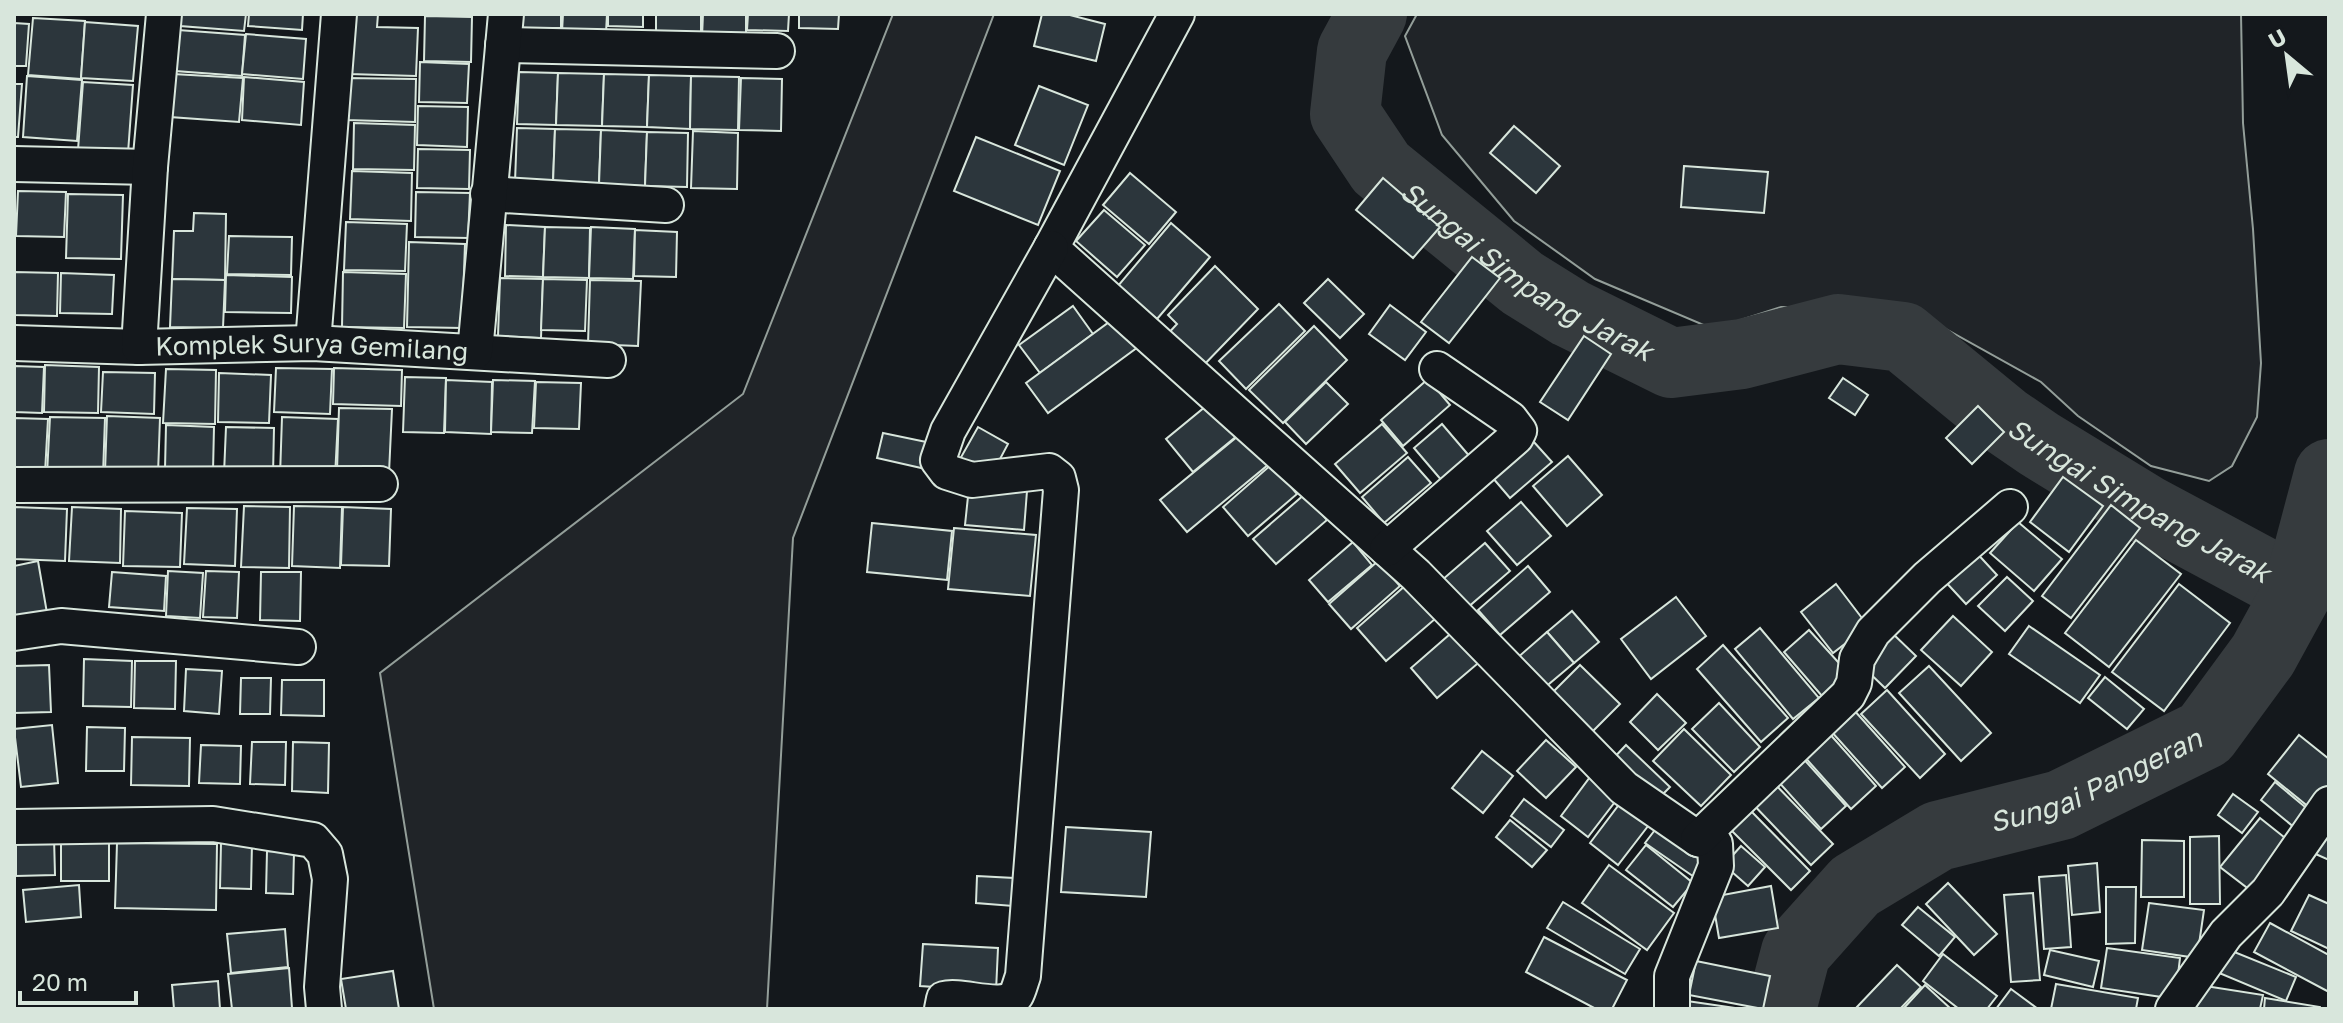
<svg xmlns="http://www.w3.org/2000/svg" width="2343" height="1023" font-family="'Golos Text',sans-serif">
	<rect width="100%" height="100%" fill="#14181c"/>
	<g fill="#202428" stroke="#939e99" stroke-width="2">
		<path d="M893 14H994L793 538 767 1009H434L380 673 743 394Z"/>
		<path d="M1417 14H2241L2243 123 2253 229 2261 363 2257 417 2232 466 2209 481 2151 466 2078 416 2041 382 1908 308 1781 307 1713 329 1595 279 1514 221 1442 135 1405 36Z"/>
	</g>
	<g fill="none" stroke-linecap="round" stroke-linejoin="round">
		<g stroke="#363b3e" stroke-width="70">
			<path id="s1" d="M1372 14 1352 51 1345 114 1381 168 1522 283 1570 313 1671 363 1742 354 1838 329 1903 337 2004 420 2039 444 2147 510 2298 591"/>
			<path id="s2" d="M1781 1009 1796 952 1855 886 1938 836 2061 805 2205 734 2263 655 2298 591 2329 474"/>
		</g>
	</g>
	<g fill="#2c363c" stroke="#d8e6dc" stroke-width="2">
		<path d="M181 14H246L244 31 180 26Z"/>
		<path d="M249 14H303L302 30 248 26Z"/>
		<path d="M351 14H378L377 27 418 28 416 76 349 74Z"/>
		<path d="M523 14H561V28H522Z"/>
		<path d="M563 14H607L606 33 562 32Z"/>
		<path d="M608 14H643V27L608 26Z"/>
		<path d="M656 14H701V34L656 33Z"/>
		<path d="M703 14H746V38L702 37Z"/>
		<path d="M748 14H789L788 31 747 30Z"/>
		<path d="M799 14H839L838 29 799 28Z"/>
		<path d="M1042 14H1066L1105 24 1096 61 1034 46Z"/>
		<path d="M425 16 472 17 471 62 424 61Z"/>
		<path d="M33 18 85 21 81 79 28 75Z"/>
		<path d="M85 22 138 26 133 81 81 78Z"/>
		<path d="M14 23 29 24 26 66H14Z"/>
		<path d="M178 30 245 35 242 76 175 71Z"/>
		<path d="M246 34 306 39 303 79 242 74Z"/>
		<path d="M420 62 469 64 467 103 419 102Z"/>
		<path d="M519 72 558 73 556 125 517 124Z"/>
		<path d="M558 73 604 74 602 126 556 125Z"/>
		<path d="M173 74 243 78 239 122 170 117Z"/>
		<path d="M604 74 649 75 647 127 602 126Z"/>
		<path d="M649 75 691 76 690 129 647 127Z"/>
		<path d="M27 76 82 80 77 141 23 137Z"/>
		<path d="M691 76 739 77 738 130 690 129Z"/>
		<path d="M244 77 304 82 301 125 242 120Z"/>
		<path d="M346 78 416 79 415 122 345 120Z"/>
		<path d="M741 78 782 79 781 131 739 130Z"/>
		<path d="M83 82 133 85 128 153 78 150Z"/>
		<path d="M14 84H22L18 137H14Z"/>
		<path d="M1039 86 1088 105 1064 165 1015 145Z"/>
		<path d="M418 106 468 107 467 147 417 145Z"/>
		<path d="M354 123 415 125 414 170 353 169Z"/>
		<path d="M1514 126 1560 166 1536 193 1490 153Z"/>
		<path d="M517 128 555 129 553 183 515 182Z"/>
		<path d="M555 129 601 130 599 184 553 183Z"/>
		<path d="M601 130 647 132 645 186 599 184Z"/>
		<path d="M693 131 738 133 737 189 691 188Z"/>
		<path d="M647 132 688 133 687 187 645 186Z"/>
		<path d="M976 137 1060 171 1038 225 954 191Z"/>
		<path d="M418 149 470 150 469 189 417 188Z"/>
		<path d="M1684 166 1768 172 1764 213 1681 207Z"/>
		<path d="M352 171 412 173 411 221 350 219Z"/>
		<path d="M1130 173 1176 212 1149 244 1103 205Z"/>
		<path d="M1383 178 1440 227 1413 258 1356 210Z"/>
		<path d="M18 191 66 192 64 237 16 236Z"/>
		<path d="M416 192 470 193 468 238 415 237Z"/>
		<path d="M68 194 123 195 121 259 66 258Z"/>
		<path d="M1104 210 1145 245 1117 277 1076 241Z"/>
		<path d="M194 213 226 214 225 280 172 279 174 231H193Z"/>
		<path d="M346 222 407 224 405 271 344 270Z"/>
		<path d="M1171 223 1210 257 1157 319 1117 287Z"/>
		<path d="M506 225 545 227 543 277 505 276Z"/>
		<path d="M545 227 590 228 589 278 543 277Z"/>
		<path d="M591 227 635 229 633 279 589 278Z"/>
		<path d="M635 230 677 232 676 277 634 276Z"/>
		<path d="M229 236 292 237 291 275 227 274Z"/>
		<path d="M409 242 465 244 462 328 407 327Z"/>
		<path d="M1472 257 1500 278 1449 343 1421 322Z"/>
		<path d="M1215 266 1258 309 1198 371 1164 338 1177 324 1168 315Z"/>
		<path d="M14 272 58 273 57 316 14 315Z"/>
		<path d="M343 272 406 274 404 328 342 327Z"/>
		<path d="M61 273 114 275 112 314 60 313Z"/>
		<path d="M226 275 292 277 291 313 225 312Z"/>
		<path d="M500 278 543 279 541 338 498 336Z"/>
		<path d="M172 279 225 280 223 328 170 327Z"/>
		<path d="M543 279 587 280 585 331 541 330Z"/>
		<path d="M1328 279 1364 314 1340 338 1304 303Z"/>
		<path d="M590 280 641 281 638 346 588 344Z"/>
		<path d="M1279 304 1305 331 1246 389 1219 361Z"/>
		<path d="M1390 305 1426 332 1405 360 1369 334Z"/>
		<path d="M1073 306 1093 334 1040 373 1019 345Z"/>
		<path d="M1116 317 1138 347 1048 413 1026 383Z"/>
		<path d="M1314 326 1347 360 1283 423 1249 390Z"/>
		<path d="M1584 336 1611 354 1568 420 1540 402Z"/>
		<path d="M45 365 99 367 98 413 44 412Z"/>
		<path d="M14 366 44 367 42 413 14 412Z"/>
		<path d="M276 368 332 369 330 414 274 412Z"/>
		<path d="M334 368 402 370 401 406 333 404Z"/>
		<path d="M166 369 216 370 215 424 163 423Z"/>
		<path d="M103 372 155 373 154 414 101 412Z"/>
		<path d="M219 373 271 375 269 423 218 422Z"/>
		<path d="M405 377 446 378 444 433 403 432Z"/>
		<path d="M1843 378 1868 395 1855 415 1829 398Z"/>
		<path d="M1428 379 1450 405 1403 446 1381 420Z"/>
		<path d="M446 380 492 382 491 434 445 432Z"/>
		<path d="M493 380 535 381 532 433 491 432Z"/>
		<path d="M536 382 581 383 579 429 534 428Z"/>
		<path d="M1326 382 1348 404 1306 444 1285 422Z"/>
		<path d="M1211 402 1238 435 1193 472 1166 439Z"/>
		<path d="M1978 406 2004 432 1972 464 1946 438Z"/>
		<path d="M339 408 392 409 389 473 337 471Z"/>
		<path d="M107 416 160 418 158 474 105 472Z"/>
		<path d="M50 417 105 418 103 475 47 474Z"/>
		<path d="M282 417 338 419 335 477 280 476Z"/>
		<path d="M14 418 48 419 45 473H14Z"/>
		<path d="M1382 424 1407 453 1360 493 1335 464Z"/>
		<path d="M1442 424 1471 458 1443 482 1414 448Z"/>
		<path d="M166 425 214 427 213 471 165 469Z"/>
		<path d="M226 427 274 428 273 475 224 474Z"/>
		<path d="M978 427 1008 444 991 476 960 459Z"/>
		<path d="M1243 432 1269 464 1187 532 1160 500Z"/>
		<path d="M883 433 936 444 930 470 877 458Z"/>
		<path d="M1533 441 1552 462 1510 498 1492 477Z"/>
		<path d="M1568 456 1602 495 1567 526 1533 486Z"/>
		<path d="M1408 457 1431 483 1384 523 1362 497Z"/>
		<path d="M1272 464 1297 494 1248 536 1223 507Z"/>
		<path d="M2063 477 2103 506 2069 552 2030 522Z"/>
		<path d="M969 487 1027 491 1024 530 965 525Z"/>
		<path d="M1305 494 1327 520 1276 564 1253 539Z"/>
		<path d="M1521 502 1551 536 1517 565 1487 531Z"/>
		<path d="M2111 505 2140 528 2071 618 2042 596Z"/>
		<path d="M244 506 290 507 289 568 241 567Z"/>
		<path d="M294 506 342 507 340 568 292 566Z"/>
		<path d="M14 507 67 509 65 561 14 559Z"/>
		<path d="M72 507 121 509 120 563 69 561Z"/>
		<path d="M343 507 391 509 389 566 341 565Z"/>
		<path d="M187 508 237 509 235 566 184 564Z"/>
		<path d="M125 511 182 513 180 567 123 566Z"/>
		<path d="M2018 522 2062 559 2034 591 1990 553Z"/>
		<path d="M872 523 952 531 947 580 867 572Z"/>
		<path d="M954 528 1036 535 1030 596 948 589Z"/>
		<path d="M2136 540 2181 574 2109 667 2065 633Z"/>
		<path d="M1353 542 1372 565 1328 602 1309 580Z"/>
		<path d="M1485 543 1510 571 1467 608 1442 580Z"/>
		<path d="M1973 549 1997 575 1966 604 1942 578Z"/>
		<path d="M38 561 47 613 14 619V566Z"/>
		<path d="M1378 561 1400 586 1351 629 1329 604Z"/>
		<path d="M1528 566 1550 592 1500 635 1478 610Z"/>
		<path d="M168 571 203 573 200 618 166 616Z"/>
		<path d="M206 571 239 572 237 618 203 617Z"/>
		<path d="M112 572 166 576 164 611 109 607Z"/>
		<path d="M261 572H301L300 621 260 620Z"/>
		<path d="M2007 577 2033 601 2005 631 1978 606Z"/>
		<path d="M1836 584 1868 626 1833 653 1801 612Z"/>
		<path d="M2179 584 2230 623 2164 711 2112 672Z"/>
		<path d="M1406 585 1435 619 1386 661 1357 628Z"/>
		<path d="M1676 597 1706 636 1651 679 1621 639Z"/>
		<path d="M1572 611 1599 642 1574 663 1547 632Z"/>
		<path d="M1953 616 1992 652 1961 686 1921 650Z"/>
		<path d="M2029 626 2100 675 2080 703 2009 654Z"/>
		<path d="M1457 628 1483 659 1437 698 1411 668Z"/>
		<path d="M1760 628 1819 698 1793 719 1735 649Z"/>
		<path d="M1809 630 1848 673 1822 696 1784 652Z"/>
		<path d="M1890 631 1916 656 1885 688 1859 663Z"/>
		<path d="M1547 632 1574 663 1543 689 1516 659Z"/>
		<path d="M1723 645 1788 718 1761 742 1697 669Z"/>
		<path d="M84 659 132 661 131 707 83 706Z"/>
		<path d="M135 661H176L175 709 134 708Z"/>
		<path d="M49 665 51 712 14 713V666Z"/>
		<path d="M1580 665 1620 704 1593 731 1553 692Z"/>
		<path d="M1929 666 1991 733 1961 761 1899 693Z"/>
		<path d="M186 669 222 671 219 714 184 711Z"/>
		<path d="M2105 677 2144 709 2127 729 2088 698Z"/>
		<path d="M241 678H271L270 714H240Z"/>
		<path d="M282 680H324V716L281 715Z"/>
		<path d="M1887 690 1945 754 1920 778 1861 714Z"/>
		<path d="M1657 694 1686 723 1658 750 1630 722Z"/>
		<path d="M1719 703 1760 747 1734 772 1692 729Z"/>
		<path d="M1853 709 1905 767 1882 788 1830 730Z"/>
		<path d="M52 725 58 783 21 787 14 729Z"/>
		<path d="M87 727 125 728 124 771H86Z"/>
		<path d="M1684 729 1731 775 1701 806 1653 761Z"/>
		<path d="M1828 732 1876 786 1851 809 1802 754Z"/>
		<path d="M2299 735 2329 759V784L2310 808 2268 774Z"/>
		<path d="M132 737 190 738 189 786 131 785Z"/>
		<path d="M1546 740 1576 767 1546 798 1517 771Z"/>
		<path d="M252 742H286L285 785 250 784Z"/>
		<path d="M293 742 329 743 328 793 292 791Z"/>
		<path d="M201 745 241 746 240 784 199 783Z"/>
		<path d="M1626 745 1670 787 1653 804 1609 763Z"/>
		<path d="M1482 751 1513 776 1483 813 1452 788Z"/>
		<path d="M1800 755 1846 806 1821 829 1775 778Z"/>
		<path d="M1593 773 1621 794 1588 837 1561 816Z"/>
		<path d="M1770 779 1833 844 1811 865 1748 799Z"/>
		<path d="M2275 782 2310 811 2295 828 2261 800Z"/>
		<path d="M1627 794 1655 817 1618 865 1590 843Z"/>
		<path d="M2233 794 2258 812 2242 833 2218 815Z"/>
		<path d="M1524 799 1564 830 1551 847 1511 816Z"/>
		<path d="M1749 809 1810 871 1791 890 1729 828Z"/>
		<path d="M2260 818 2289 841 2250 890 2220 867Z"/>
		<path d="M2329 819V860L2311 852Z"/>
		<path d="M1510 820 1547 850 1532 867 1496 837Z"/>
		<path d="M1661 822 1713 858 1697 879 1645 843Z"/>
		<path d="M1066 827 1151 832 1146 897 1061 892Z"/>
		<path d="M109 835V881H61V836Z"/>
		<path d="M2219 836 2220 904H2190V837Z"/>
		<path d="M54 837 55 875 16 876V838Z"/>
		<path d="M2142 840 2184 841V897H2141Z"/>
		<path d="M117 843 217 844 216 910 115 908Z"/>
		<path d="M221 843H252L251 889 220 888Z"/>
		<path d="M1646 845 1693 883 1673 907 1626 870Z"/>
		<path d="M1741 846 1765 867 1748 886 1724 865Z"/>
		<path d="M267 851 294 852 293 894 266 893Z"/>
		<path d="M2097 863 2100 912 2072 915 2068 866Z"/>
		<path d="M1609 865 1674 913 1647 950 1582 903Z"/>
		<path d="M2066 875 2071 947 2044 949 2039 877Z"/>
		<path d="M977 876 1014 878 1013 906 976 903Z"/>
		<path d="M1948 883 1997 934 1974 955 1926 904Z"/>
		<path d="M79 885 81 917 26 922 23 890Z"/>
		<path d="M1771 886 1778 928 1719 938 1712 897Z"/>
		<path d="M2106 887H2136L2135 943 2106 944Z"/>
		<path d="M2033 893 2040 980 2011 982 2004 895Z"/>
		<path d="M2309 895 2329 904V949L2291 931Z"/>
		<path d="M1563 902 1640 949 1625 974 1547 928Z"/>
		<path d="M2149 903 2204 910 2197 958 2142 950Z"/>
		<path d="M1918 907 1955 937 1939 956 1902 925Z"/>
		<path d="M2270 923 2329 955V992L2254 952Z"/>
		<path d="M285 929 288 967 231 973 227 934Z"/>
		<path d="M1544 937 1627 980 1612 1009H1596L1526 972Z"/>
		<path d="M923 944 998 948 996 991 920 986Z"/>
		<path d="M2222 947 2296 977 2286 1001 2212 970Z"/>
		<path d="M2107 948 2180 958 2175 999 2101 988Z"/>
		<path d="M2050 950 2099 961 2093 987 2044 975Z"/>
		<path d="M1943 954 1997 996 1987 1009H1959L1923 981Z"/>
		<path d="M1696 961 1770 976 1763 1009 1689 995Z"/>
		<path d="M1897 965 1921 987 1900 1009H1855Z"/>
		<path d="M289 968 292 1008 232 1009 228 974Z"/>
		<path d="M393 971 399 1009H346L341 979Z"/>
		<path d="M218 981 220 1009H174L172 985Z"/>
		<path d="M2056 984 2138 998 2136 1009H2051Z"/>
		<path d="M1925 985 1951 1009H1903Z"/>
		<path d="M2199 985 2263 995 2260 1009H2194Z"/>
		<path d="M2011 989 2038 1009H1996Z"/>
		<path d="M2265 998 2320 1007V1009H2264Z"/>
		<path d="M1687 1001 1742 1009H1686Z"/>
	</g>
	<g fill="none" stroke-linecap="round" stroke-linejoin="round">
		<defs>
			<g id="street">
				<path d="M1177 14 1051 248 1416 575 1624 788 1698 839 1715 844 1716 866 1672 976V1009"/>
				<path d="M503 45 777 51"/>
				<path d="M14 164 150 167"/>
				<path d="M488 194 666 205"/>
				<path id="s3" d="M14 343 139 347 313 343 608 360"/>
				<path d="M313 343 339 14"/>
				<path d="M139 347 150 167 164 14"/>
				<path d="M475 352 506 14"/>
				<path d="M14 485 380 484"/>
				<path d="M1387 549 1516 437 1519 431 1510 419 1437 369"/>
				<path d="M14 633 61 626 298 647"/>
				<path d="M14 827 213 824 313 840 325 854 330 879 322 987 324 1009"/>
				<path d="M1698 839 1848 695 1854 683 1857 659 1873 632 1927 578 2010 507"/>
				<path d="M942 1009 944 999C962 994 1005 1012 1016 995 1019 990 1021 981 1023 976L1061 490 1058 478 1049 471 972 480 947 472 938 460 948 431 1051 248"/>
				<path d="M2173 1009 2226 934 2268 892 2329 804"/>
			</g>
		</defs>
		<use href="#street" stroke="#d8e6dc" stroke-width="38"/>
		<use href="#street" stroke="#14181c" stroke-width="34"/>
	</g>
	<g text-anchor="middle" stroke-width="6" stroke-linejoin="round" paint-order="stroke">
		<g font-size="26" fill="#d8e6dc" stroke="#14181c">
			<text dy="9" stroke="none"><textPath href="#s3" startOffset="298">Komplek Surya Gemilang</textPath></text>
		</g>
		<g font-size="28" font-style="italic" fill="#d8e6dc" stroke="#14181c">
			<text dy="10" stroke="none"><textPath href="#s1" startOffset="350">Sungai Simpang Jarak</textPath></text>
			<text dy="10" stroke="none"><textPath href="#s1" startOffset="1046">Sungai Simpang Jarak</textPath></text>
			<text dy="10" stroke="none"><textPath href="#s2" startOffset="412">Sungai Pangeran</textPath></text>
		</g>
	</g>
	<rect width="2343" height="1023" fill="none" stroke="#d8e6dc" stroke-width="32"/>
	<g transform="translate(2287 56) rotate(331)" stroke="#14181c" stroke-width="6" paint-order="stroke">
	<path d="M0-6L14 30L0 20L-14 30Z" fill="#d8e6dc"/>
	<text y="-12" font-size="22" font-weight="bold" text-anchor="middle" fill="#d8e6dc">U</text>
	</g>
	<path d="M20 991v12h116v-12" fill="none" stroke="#d8e6dc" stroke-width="4"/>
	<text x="32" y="991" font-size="24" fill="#d8e6dc" stroke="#14181c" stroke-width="6" paint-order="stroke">20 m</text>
</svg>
